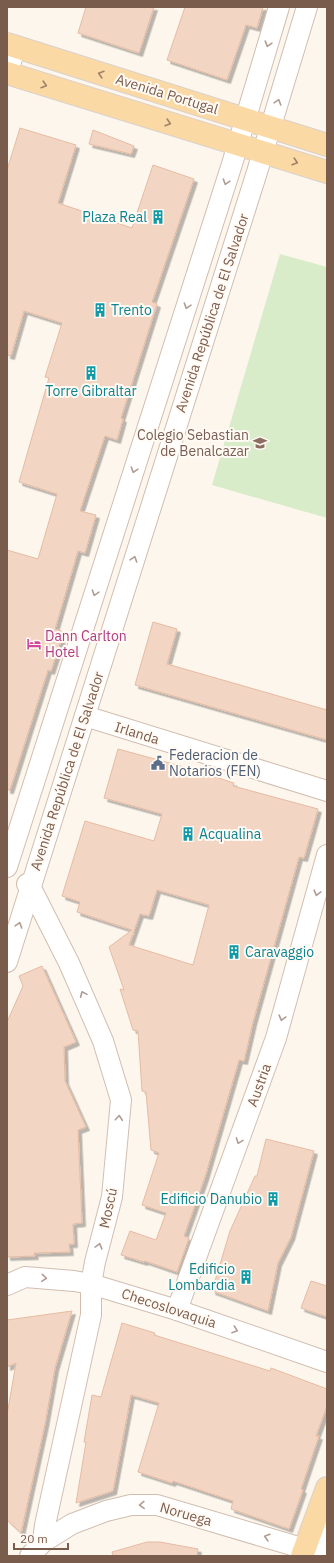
<svg xmlns="http://www.w3.org/2000/svg" width="334" height="1563" font-family="'IBM Plex Sans',sans-serif">
	<defs>
		<filter id="shadow"><feDropShadow dx="3.5" dy="3.5" stdDeviation="0" flood-color="#0004"/></filter>
	</defs>
	<rect width="100%" height="100%" fill="#fdf6ec"/>
	<path fill="#d8ecc9" d="M280 254 327 267V518L212 485Z"/>
	<g fill="#f3d5c3" stroke="#e6bba3" fill-rule="evenodd" filter="url(#shadow)">
		<path d="M86 7H154L139 53 78 33Z"/>
		<path d="M185 7H263L257 28 246 25 227 80 167 60Z"/>
		<path d="M20 128 76 145 58 203 132 228 153 165 194 179 152 302 157 304 121 418 123 419 117 440 105 436 80 511 96 515 85 553 78 551 55 629 64 632 51 671 48 670 10 790H7V550L38 559 57 494 19 482 49 378 45 377 62 323 24 311 11 356 7 355V170Z"/>
		<path d="M93 130 134 146 131 154 89 144Z"/>
		<path d="M153 622 177 629 167 664 327 710V740L135 685Z"/>
		<path d="M118 749 177 765 234 783 233 786 318 809 304 858 299 857 253 1022 244 1061 239 1060 205 1177 184 1236 189 1238 177 1272 145 1261 144 1262 121 1255 130 1231 156 1240 166 1213 142 1205 159 1153 151 1150 146 1092 142 1091 138 1031 133 1030 120 989 124 990 109 947 132 930 77 912 80 902 62 896 85 821 154 841 162 814 104 798ZM157 890 209 905 193 965 129 945 140 914 149 916Z"/>
		<path d="M42 966 76 1042 64 1047 65 1081 86 1127 78 1130 82 1223 73 1224 74 1244H69L70 1252 34 1253 35 1256 7 1257V1022L23 986 19 976Z"/>
		<path d="M266 1139 314 1151 291 1237 278 1263 268 1311 212 1291 230 1231 255 1176H257Z"/>
		<path d="M311 1281 327 1286V1317L301 1308Z"/>
		<path d="M72 1311 55 1368 45 1424 21 1533 7 1520V1415L16 1363 7 1367V1320Z"/>
		<path d="M122 1323 155 1333 154 1335 270 1371 271 1368 327 1389V1406L316 1436H319L301 1489 303 1490 289 1529 231 1509 233 1501 173 1481 172 1483 138 1472 159 1403 131 1395 113 1491 76 1503 86 1442H84L92 1395 101 1397Z"/>
		<path d="M147 1542H160L198 1549 197 1556H113L112 1552Z"/>
	</g>
	<g fill="none" stroke-linecap="round" stroke-linejoin="round">
		<defs>
			<g id="minor">
				<path d="M7 73 16 47"/>
				<path d="M85 716 327 791"/>
				<path d="M7 867 232 164 279 7"/>
				<path d="M27 884 31 888 69 963 103 1041 121 1100 112 1197 95 1262 91 1284V1315L45 1525 43 1542"/>
				<path d="M7 962 257 172 307 7"/>
				<path d="M7 1285 25 1277 74 1281 91 1284 177 1310 327 1362"/>
				<path d="M177 1310 276 1038 327 855"/>
				<path d="M30 1556 43 1542 72 1524 106 1511 131 1505H157L305 1549"/>
				<path d="M315 1556 327 1521"/>
			</g>
			<g id="major">
				<path d="M7 44 327 145"/>
				<path d="M7 73 327 172"/>
				<path d="M302 1556 327 1488"/>
			</g>
		</defs>
		<use href="#minor" stroke="#d1beb0" stroke-width="22"/>
		<use href="#major" stroke="#dad1cd" stroke-width="24"/>
		<use href="#minor" stroke="#fff" stroke-width="20"/>
		<use href="#major" stroke="#fbd9a5" stroke-width="22"/>
	</g>
	<defs><path id="oneway-chevron" d="M-2-3.5L2.5 0L-2 3.5" fill="none" stroke-width="1.6" stroke-linecap="round" stroke-linejoin="round"/></defs>
	<g stroke="#af9d94">
		<use href="#oneway-chevron" transform="translate(268 44) rotate(107)"/>
		<use href="#oneway-chevron" transform="translate(278 102) rotate(-73)"/>
		<use href="#oneway-chevron" transform="translate(226 182) rotate(108)"/>
		<use href="#oneway-chevron" transform="translate(187 306) rotate(108)"/>
		<use href="#oneway-chevron" transform="translate(134 470) rotate(108)"/>
		<use href="#oneway-chevron" transform="translate(134 559) rotate(-72)"/>
		<use href="#oneway-chevron" transform="translate(95 593) rotate(108)"/>
		<use href="#oneway-chevron" transform="translate(317 893) rotate(105)"/>
		<use href="#oneway-chevron" transform="translate(19 925) rotate(-72)"/>
		<use href="#oneway-chevron" transform="translate(83 994) rotate(-114)"/>
		<use href="#oneway-chevron" transform="translate(282 1018) rotate(105)"/>
		<use href="#oneway-chevron" transform="translate(119 1118) rotate(-85)"/>
		<use href="#oneway-chevron" transform="translate(239 1141) rotate(110)"/>
		<use href="#oneway-chevron" transform="translate(99 1246) rotate(-75)"/>
		<use href="#oneway-chevron" transform="translate(44 1278) rotate(5)"/>
		<use href="#oneway-chevron" transform="translate(235 1330) rotate(19)"/>
		<use href="#oneway-chevron" transform="translate(142 1505) rotate(178)"/>
		<use href="#oneway-chevron" transform="translate(267 1537) rotate(-164)"/>
	</g>
	<g stroke="#a18267">
		<use href="#oneway-chevron" transform="translate(101 74) rotate(-163)"/>
		<use href="#oneway-chevron" transform="translate(44 85) rotate(17)"/>
		<use href="#oneway-chevron" transform="translate(168 123) rotate(17)"/>
		<use href="#oneway-chevron" transform="translate(295 162) rotate(17)"/>
	</g>
	<defs>
		<symbol id="building-bare" viewBox="-9 -9 18 18"><path d="M-4-6H4V6H1V3H-1V6H-4ZM-2.5-4.3h1.7v1.8h-1.7ZM.8-4.3h1.7v1.8H.8ZM-2.5-1h1.7V.8h-1.7ZM.8-1h1.7V.8H.8Z" fill="#0f9aa8" stroke="#fffaf3" stroke-width="2.5" paint-order="stroke"/></symbol>
		<symbol id="university-bare" viewBox="-9 -9 18 18"><path d="M0-5L7-2L0 1L-7-2ZM-4 1L0 2.5L4 1V4Q0 6-4 4Z" fill="#8d6e63" stroke="#fffaf3" stroke-width="2.5" paint-order="stroke"/></symbol>
		<symbol id="hotel-bare" viewBox="-9 -9 18 18"><path d="M-6-4.5h1.5V1H6V5H4.5V3h-9V5H-6ZM-4 0a1.8 1.8 0 1 1 3.6 0ZM.5 0V-2.5h3Q6-2.5 6 0Z" fill="#d1479c" stroke="#fffaf3" stroke-width="2.5" paint-order="stroke"/></symbol>
		<symbol id="civic-bare" viewBox="-9 -9 18 18"><path d="M-.6-6.5H3V-4.5H.6V-3L4-1V1h2V6H-6V1h2V-1L-.6-3ZM-1.2 2.5V6h2.4V2.5Z" fill="#5c6f8a" stroke="#fffaf3" stroke-width="2.5" paint-order="stroke"/></symbol>
	</defs>
	<g fill-rule="evenodd">
		<use href="#building-bare" x="148" y="207" width="20" height="20"/>
		<use href="#building-bare" x="90" y="300" width="20" height="20"/>
		<use href="#building-bare" x="81" y="363" width="20" height="20"/>
		<use href="#university-bare" x="250" y="433" width="20" height="20"/>
		<use href="#hotel-bare" x="24" y="634" width="20" height="20"/>
		<use href="#civic-bare" x="148" y="753" width="20" height="20"/>
		<use href="#building-bare" x="178" y="824" width="20" height="20"/>
		<use href="#building-bare" x="224" y="942" width="20" height="20"/>
		<use href="#building-bare" x="263" y="1189" width="20" height="20"/>
		<use href="#building-bare" x="236" y="1267" width="20" height="20"/>
	</g>
	<g text-anchor="middle" stroke-width="4" stroke-linejoin="round" paint-order="stroke">
		<g font-size="14" fill="#7a5c4d" stroke="#fffaf3">
			<text transform="translate(167 94) rotate(17)" y="5">Avenida Portugal</text>
			<text transform="translate(212 313) rotate(-72)" y="5">Avenida República de El Salvador</text>
			<text transform="translate(137 733) rotate(17)" y="5">Irlanda</text>
			<text transform="translate(67 771) rotate(-72)" y="5">Avenida República de El Salvador</text>
			<text transform="translate(259 1085) rotate(-70)" y="5">Austria</text>
			<text transform="translate(108 1208) rotate(-78)" y="5">Moscú</text>
			<text transform="translate(169 1308) rotate(18)" y="5">Checoslovaquia</text>
			<text transform="translate(186 1514) rotate(16)" y="5">Noruega</text>
		</g>
		<g font-size="14" fill="#0d838f" stroke="#fffaf3" text-anchor="end">
			<text x="147" y="222">Plaza Real</text>
			<text x="111" y="315" text-anchor="start">Trento</text>
			<text x="91" y="396" text-anchor="middle">Torre Gibraltar</text>
			<text x="199" y="839" text-anchor="start">Acqualina</text>
			<text x="245" y="957" text-anchor="start">Caravaggio</text>
			<text x="262" y="1204">Edificio Danubio</text>
			<text x="235" y="1274">Edificio<tspan x="235" dy="16">Lombardia</tspan></text>
		</g>
		<g font-size="14" fill="#785e54" stroke="#fffaf3" text-anchor="end">
			<text x="249" y="440">Colegio Sebastian<tspan x="249" dy="16">de Benalcazar</tspan></text>
		</g>
		<g font-size="14" fill="#b23c85" stroke="#fffaf3" text-anchor="start">
			<text x="45" y="641">Dann Carlton<tspan x="45" dy="16">Hotel</tspan></text>
		</g>
		<g font-size="14" fill="#4e5e75" stroke="#fffaf3" text-anchor="start">
			<text x="169" y="760">Federacion de<tspan x="169" dy="16">Notarios (FEN)</tspan></text>
		</g>
	</g>
	<rect width="334" height="1563" fill="none" stroke="#7a5c4d" stroke-width="16"/>
	<path d="M14 1543v6h54v-6" fill="none" stroke="#7a5c4d" stroke-width="2"/>
	<text x="20" y="1543" font-size="12" fill="#7a5c4d" stroke="#fffaf3" stroke-width="3" paint-order="stroke">20 m</text>
</svg>
